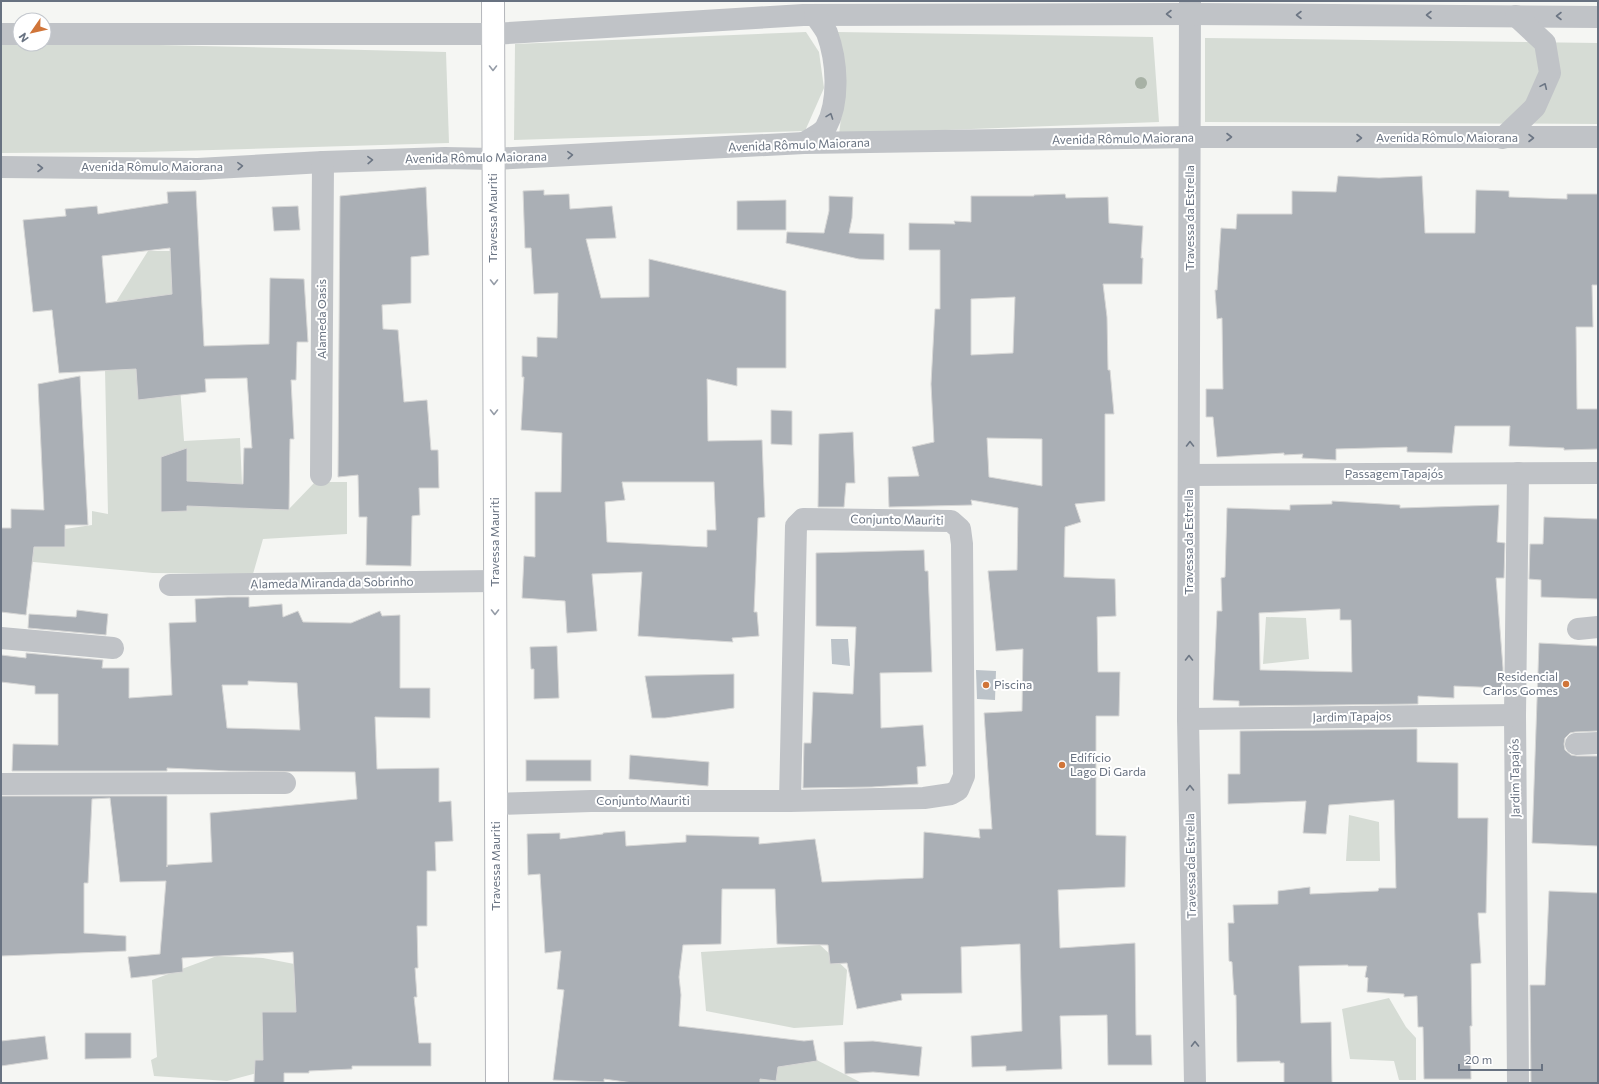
<svg xmlns="http://www.w3.org/2000/svg" width="1599" height="1084" font-family="Commissioner,sans-serif">
	<rect width="100%" height="100%" fill="#f5f6f3"/>
	<g fill="#d6dcd5">
		<path d="M806 32 819 52 824 88 805 131 514 140 515 44Z"/>
		<path d="M837 32 1153 37 1159 122 839 134 846 81Z"/>
		<path d="M1205 38 1598 43V124L1205 122Z"/>
		<path d="M1 45H159L446 52 449 143 144 152 1 153Z"/>
		<path d="M148 251H170L184 441 240 438 243 508 288 510 315 482H347V534L263 539 253 574 153 573 1 559 7 547H65V529L92 525V511L108 514 104 321Z"/>
		<path d="M1266 617 1306 618 1309 659 1263 664Z"/>
		<path d="M1349 815 1379 822 1380 861H1346Z"/>
		<path d="M820 945 847 970 843 1025 794 1028 706 1011 701 952Z"/>
		<path d="M217 956 263 958 310 967 303 1061 227 1081 154 1076 151 1060 157 1057 152 980Z"/>
		<path d="M1389 998 1406 1027 1416 1038V1080H1399L1394 1061 1350 1059 1342 1009Z"/>
		<path d="M791 1047 862 1083H743Z"/>
	</g>
	<g fill="#bcc3c9">
		<path d="M831 639H848L850 666 832 664Z"/>
		<path d="M976 670 996 671 995 700 977 699Z"/>
	</g>
	<g fill="#aaafb5" stroke="#d7d7d6" fill-rule="evenodd">
		<path d="M1338 176 1379 178 1422 176 1425 233H1475L1476 190 1509 191V197L1567 199V194H1598V285H1592L1593 327H1576L1577 409H1598V449L1564 450V448L1509 446 1510 426H1455L1452 453 1407 452V447L1336 449V460L1302 458 1303 454 1284 455V453L1217 457 1213 417H1206V389H1223L1222 318 1217 319 1215 290H1217L1221 228 1236 229 1237 214H1292V191L1336 192Z"/>
		<path d="M426 187 429 255 411 257V303L382 305 383 329 398 330 404 402 427 400 431 450H438L439 488H419L420 515 412 516 411 566 366 565 367 517H359L358 475 338 477 340 196Z"/>
		<path d="M544 190V195L569 194 570 209 612 206 616 238 586 239 601 298 649 297V259L786 291V368H737V386L707 379 708 441 762 440 765 517 758 518 754 612H757L759 636 732 638 733 642 638 636 642 572 592 574 597 631 567 633 565 601 522 598 524 556 535 557V492H561L562 433 521 430 524 377H522V356L537 357V337L557 338 558 293 534 294 531 248H525L523 191ZM622 482H714L716 530H707V547L607 542 605 502 625 500Z"/>
		<path d="M196 191 204 346 269 344 270 278 304 279 308 342H297L296 380H291L294 439H290L289 510 187 506V511L161 512V457L187 448V481L243 484 244 448H252L247 378 205 379 206 392 138 400 136 369 59 373 52 310 33 312 23 220 66 216 65 209 97 206 98 214 168 203 167 192ZM170 248 172 294 106 303 102 256Z"/>
		<path d="M1065 194 1066 198 1108 197 1109 223 1143 226 1141 258H1143L1142 284H1103L1107 317 1108 370H1110L1114 414H1105V501L1075 504 1081 522 1065 527 1064 577 1115 579 1116 616 1097 617 1098 672H1120L1119 716H1096V835L1126 836 1125 887 1058 890 1060 948 1135 943 1136 1035H1151L1152 1065H1108L1107 1015 1060 1016 1062 1069 1006 1071V1066L972 1067 971 1036 1022 1031 1020 944 961 947 962 993 901 994 902 1000 857 1009 847 963 830 964 828 945 777 944 775 889H722L721 944 683 945 679 977 681 995 679 1026 804 1041 813 1040 817 1061 778 1067 776 1081 760 1079V1083H633L604 1079V1082L553 1080 564 990 557 989 561 951 545 953 540 874 528 875 527 834 560 833V839L603 834V833L625 831 626 846 686 842V835L759 837V844L815 839 822 882 923 878 924 832 980 838 979 829H992L984 713 1022 711 1023 649 996 651 988 571 1017 570 1018 508 971 500 972 505 889 507 888 477 919 476 912 447 934 442 931 384 935 309H940V250H909V223L955 224 954 221 971 222V196H1034V195ZM1015 297 1013 353 971 355V299ZM987 438 1042 439V486L989 477Z"/>
		<path d="M829 196 853 197 852 218 849 233 884 234V260L859 259 786 243 787 232 824 233 829 211Z"/>
		<path d="M786 200V230H737V201Z"/>
		<path d="M298 206 300 230 274 231 272 207Z"/>
		<path d="M80 376 88 525H65V547H34L26 615 1 612V528H11V509L44 510 38 384Z"/>
		<path d="M771 410 792 411V445L771 444Z"/>
		<path d="M853 432 855 483H846L844 507H818L819 434Z"/>
		<path d="M1332 501 1400 505V508L1499 505 1497 542 1505 543 1504 578H1496L1503 668V688L1454 686V698L1418 696V704L1239 706V701L1213 700 1217 611H1222L1221 578 1225 577 1227 508 1290 510V505L1332 504ZM1340 609V620H1351L1352 672 1260 670 1259 613Z"/>
		<path d="M1544 517 1598 519V599L1541 597V580L1529 579 1530 544H1543Z"/>
		<path d="M924 550 925 571H928L932 672 880 673 881 728 923 725 926 766 917 767 918 784 872 787 803 788 804 743H811L813 692 853 694 856 627 816 626V553Z"/>
		<path d="M228 597H249V607L282 604 283 617 298 611 303 622 351 623 380 611 382 616 400 615V688H430V718L375 717 377 769 439 768V802L451 801 453 841 435 842 436 871H427V926H417L418 968H415L417 997H414L419 1043H431V1066H352V1069L309 1071V1073H284V1083H254L255 1060H263L262 1012H296L293 952 182 958 183 972 131 978 128 957 160 954 166 881 120 882 110 798 92 799 88 883H84V933L126 936V951L1 956V796H167V867V865L212 862 210 813 357 799 355 772 229 771 167 768V771H12L13 744 58 745V694H35V686L1 682V655L26 658V653L103 660 102 668H129V698L172 695 169 623 196 622 195 599ZM248 681 297 683 300 730 227 728 222 685H248Z"/>
		<path d="M77 610 108 614 106 635 28 628 29 614 76 617Z"/>
		<path d="M1539 643 1598 646V731L1575 732 1570 733 1565 738 1564 744 1565 750 1571 755 1577 756H1598V846L1532 843Z"/>
		<path d="M557 646 559 698 534 699V669H531L530 647Z"/>
		<path d="M734 674V708L665 718H652L645 676Z"/>
		<path d="M1417 729V762L1458 763V818H1488L1486 913H1478L1481 963 1471 964 1472 1026H1470L1471 1079H1424L1423 1027H1418L1417 996 1404 997V994L1367 992 1368 978 1365 977 1367 966H1348V965L1299 966 1301 1023 1331 1022 1332 1083H1284V1063H1280V1061L1237 1062 1236 995H1234L1232 962 1229 961 1228 923H1234L1233 905 1278 904V891L1310 887V894L1378 891 1379 888H1396L1394 800 1329 805 1326 834 1303 833 1306 801 1228 804V774H1240V731Z"/>
		<path d="M630 755 709 762 708 786 629 779Z"/>
		<rect x="526" y="760" width="65" height="21"/>
		<path d="M1549 891 1598 893V1083H1531L1530 985H1545Z"/>
		<path d="M85 1033H131V1058L85 1059Z"/>
		<path d="M45 1036 48 1059 1 1066V1041Z"/>
		<path d="M873 1041 922 1047 919 1076 873 1072 845 1074 844 1042Z"/>
	</g>
	<g fill="none" stroke-linecap="round" stroke-linejoin="round">
		<defs>
			<path id="major" d="M493 1 497 1083"/>
		</defs>
		<use href="#major" stroke="#b4b6bb" stroke-width="24"/>
		<g stroke="#c0c3c7" stroke-width="22">
			<path d="M1190 1 1188 719 1195 1083"/>
			<path d="M1 34H20"/>
			<path d="M44 34H493L803 15 1190 14 1598 17"/>
			<path d="M1503 138 1535 107 1550 73 1545 43 1516 16"/>
			<path d="M804 143C810 139 823 133 826 127 840 101 837 60 827 33 824 27 819 21 815 15"/>
			<path d="M1 167 198 169 323 162 445 158 493 159 804 143 1190 137H1598"/>
			<path d="M1518 473 1515 715 1518 1083"/>
			<path d="M321 475 323 162"/>
			<path d="M1190 475 1598 473"/>
			<path d="M170 585 495 581"/>
			<path d="M1578 629 1598 627"/>
			<path d="M1 638 113 648"/>
			<path d="M1188 719 1515 715"/>
			<path d="M1576 744 1598 743"/>
			<path d="M1 784 285 783"/>
			<path d="M496 804 591 801H790L924 798 951 794 958 790 964 776 962 544 960 529 951 521 803 519 796 526 790 801"/>
		</g>
		<use href="#major" stroke="#fff" stroke-width="22"/>
	</g>
	<circle fill="#a7b1a5" cx="1141" cy="83" r="6"/>
	<defs><path id="oneway-chevron" d="M-2-3.5L2.5 0L-2 3.5" fill="none" stroke-width="1.6" stroke-linecap="round" stroke-linejoin="round"/></defs>
	<g stroke="#6c7684">
		<use href="#oneway-chevron" transform="translate(1169 14) rotate(180)"/>
		<use href="#oneway-chevron" transform="translate(1299 15) rotate(-180)"/>
		<use href="#oneway-chevron" transform="translate(1429 15) rotate(-180)"/>
		<use href="#oneway-chevron" transform="translate(1559 16) rotate(-180)"/>
		<use href="#oneway-chevron" transform="translate(1544 86) rotate(-66)"/>
		<use href="#oneway-chevron" transform="translate(830 116) rotate(-70)"/>
		<use href="#oneway-chevron" transform="translate(1229 137)"/>
		<use href="#oneway-chevron" transform="translate(1359 138)"/>
		<use href="#oneway-chevron" transform="translate(1531 138)"/>
		<use href="#oneway-chevron" transform="translate(570 155) rotate(-3)"/>
		<use href="#oneway-chevron" transform="translate(370 160) rotate(-2)"/>
		<use href="#oneway-chevron" transform="translate(240 166) rotate(-3)"/>
		<use href="#oneway-chevron" transform="translate(40 168)"/>
		<use href="#oneway-chevron" transform="translate(1190 444) rotate(-90)"/>
		<use href="#oneway-chevron" transform="translate(1189 658) rotate(-90)"/>
		<use href="#oneway-chevron" transform="translate(1190 788) rotate(-91)"/>
		<use href="#oneway-chevron" transform="translate(1195 1044) rotate(-91)"/>
	</g>
	<g stroke="#959ca7">
		<use href="#oneway-chevron" transform="translate(493 68) rotate(90)"/>
		<use href="#oneway-chevron" transform="translate(494 282) rotate(90)"/>
		<use href="#oneway-chevron" transform="translate(494 412) rotate(90)"/>
		<use href="#oneway-chevron" transform="translate(495 612) rotate(90)"/>
	</g>
	<g fill="#d07539" stroke="#fff" stroke-width="1.5">
		<circle cx="1566" cy="684" r="4"/>
		<circle cx="986" cy="685" r="4"/>
		<circle cx="1062" cy="765" r="4"/>
	</g>
	<g text-anchor="middle" stroke-width="4" stroke-linejoin="round" paint-order="stroke">
		<g font-size="12" fill="#687281" stroke="#fff">
			<text x="1447" y="142">Avenida Rômulo Maiorana</text>
			<text transform="translate(1123 139) rotate(-1)" y="4">Avenida Rômulo Maiorana</text>
			<text transform="translate(799 145) rotate(-2)" y="4">Avenida Rômulo Maiorana</text>
			<text transform="translate(476 158) rotate(-1)" y="4">Avenida Rômulo Maiorana</text>
			<text x="152" y="171">Avenida Rômulo Maiorana</text>
			<text transform="translate(493 218) rotate(-90)" y="4">Travessa Mauriti</text>
			<text transform="translate(1190 218) rotate(-90)" y="4">Travessa da Estrella</text>
			<text transform="translate(322 319) rotate(-90)" y="4">Alameda Oasis</text>
			<text x="1394" y="478">Passagem Tapajós</text>
			<text transform="translate(897 520) rotate(1)" y="4">Conjunto Mauriti</text>
			<text transform="translate(495 542) rotate(-90)" y="4">Travessa Mauriti</text>
			<text transform="translate(1189 542) rotate(-90)" y="4">Travessa da Estrella</text>
			<text transform="translate(332 583) rotate(-1)" y="4">Alameda Miranda da Sobrinho</text>
			<text transform="translate(1352 717) rotate(-1)" y="4">Jardim Tapajos</text>
			<text transform="translate(1515 778) rotate(-91)" y="4">Jardim Tapajós</text>
			<text x="643" y="805">Conjunto Mauriti</text>
			<text transform="translate(496 866) rotate(-90)" y="4">Travessa Mauriti</text>
			<text transform="translate(1191 866) rotate(-91)" y="4">Travessa da Estrella</text>
		</g>
		<g font-size="12" fill="#687281" stroke="#fff" text-anchor="start">
			<text x="1558" y="681" text-anchor="end">Residencial<tspan x="1558" dy="14">Carlos Gomes</tspan></text>
			<text x="994" y="689">Piscina</text>
			<text x="1070" y="762">Edifício<tspan x="1070" dy="14">Lago Di Garda</tspan></text>
		</g>
	</g>
	<rect width="1599" height="1084" fill="none" stroke="#687281" stroke-width="4"/>
	<g transform="translate(32 32) rotate(236)"><circle r="19" fill="#ffffff" stroke="#c3c7cd"/>
	<path d="M0-3L7 15L0 10L-7 15Z" fill="#d07539"/>
	<text y="-6" font-size="11" font-weight="bold" text-anchor="middle" fill="#687281">N</text>
	</g>
	<path d="M1459 1064v6h83v-6" fill="none" stroke="#687281" stroke-width="2"/>
	<text x="1465" y="1064" font-size="12" fill="#687281" stroke="#ffffff" stroke-width="3" paint-order="stroke">20 m</text>
</svg>
